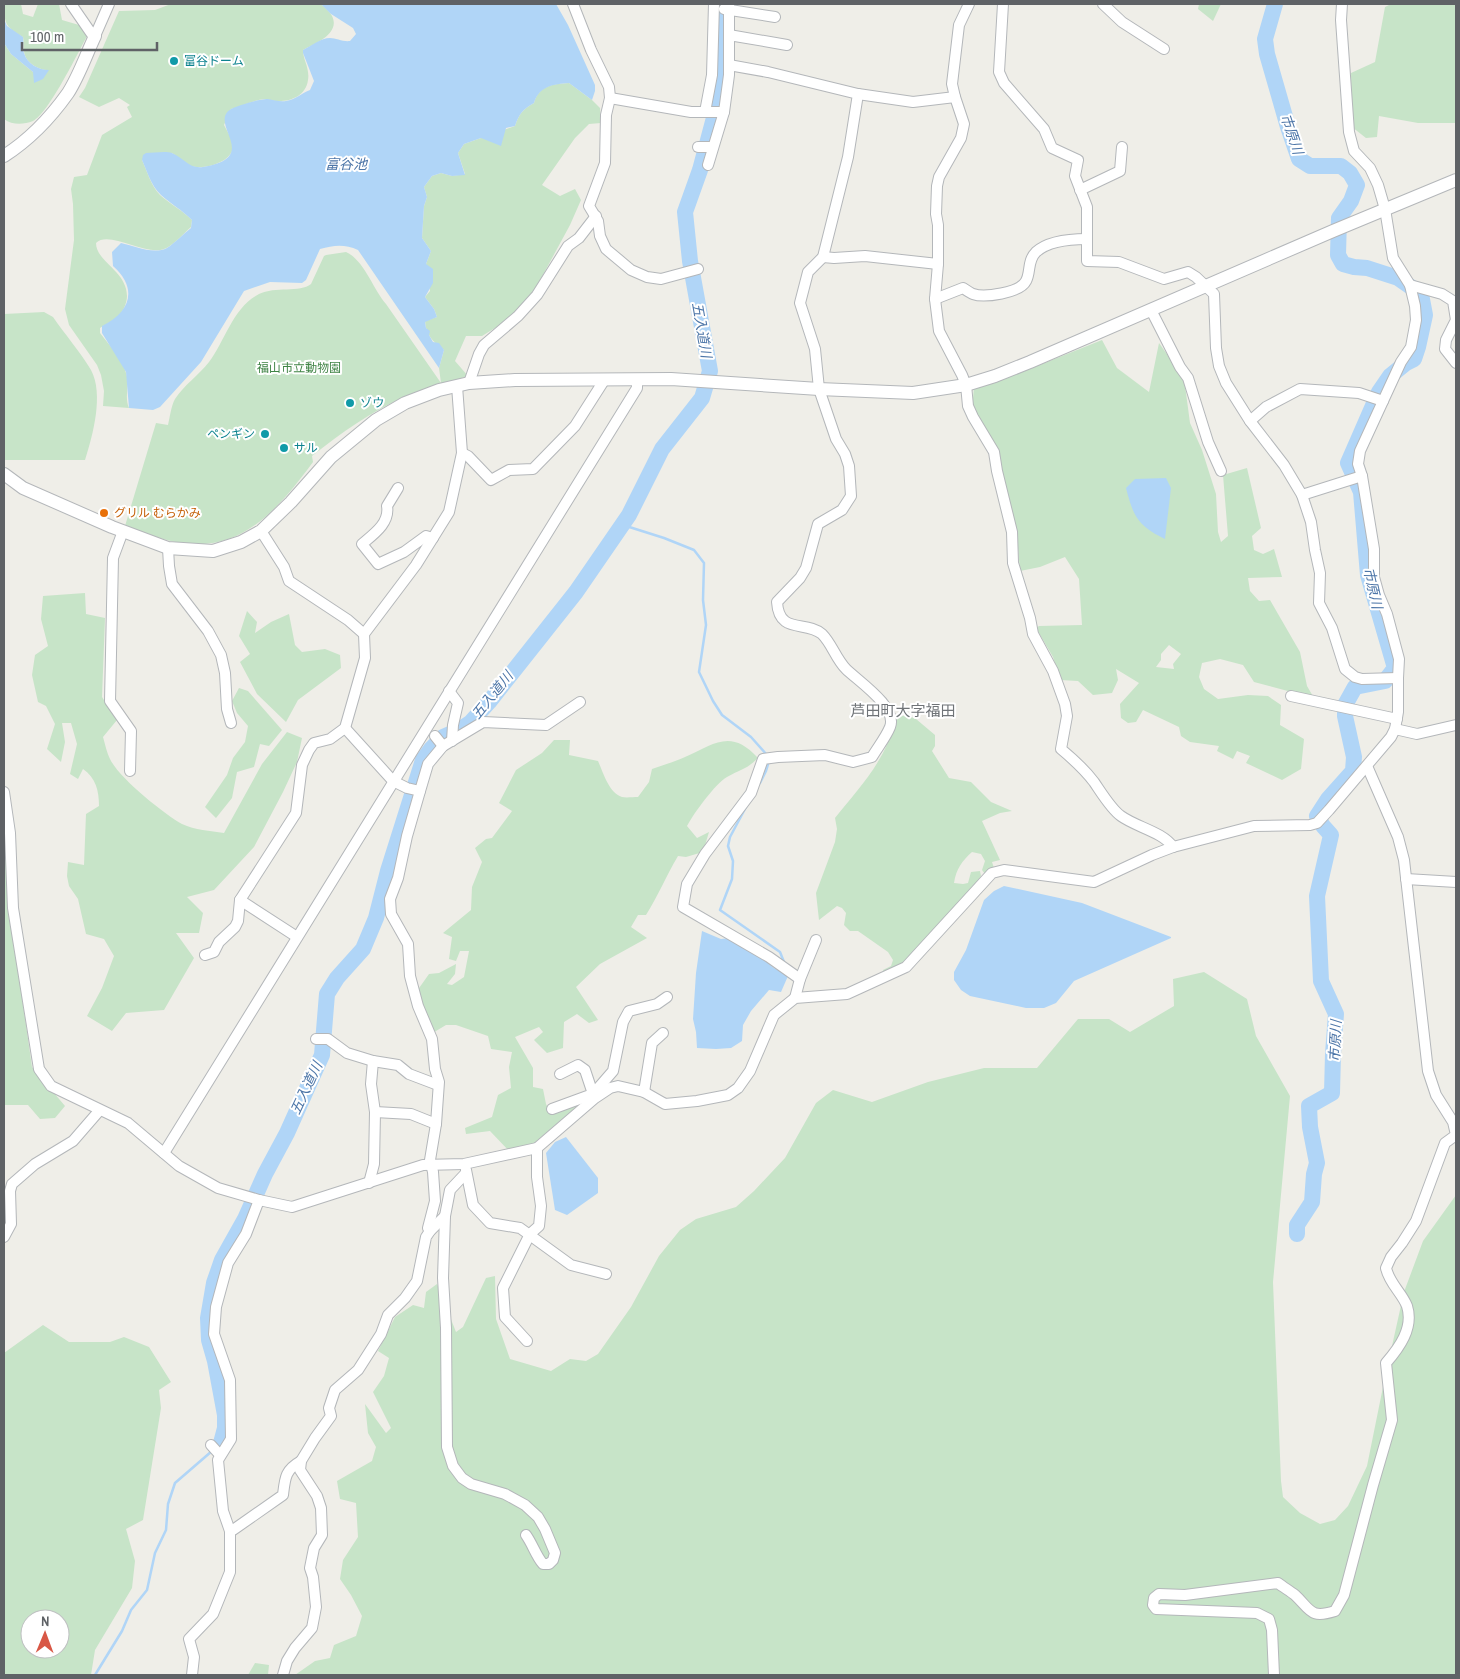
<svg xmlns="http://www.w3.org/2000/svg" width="1460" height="1679" font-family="'Archivo Narrow','Noto Sans JP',sans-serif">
	<rect width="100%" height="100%" fill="#efeee8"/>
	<g fill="#c7e4c8" fill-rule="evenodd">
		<path d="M4 4H21L23 14 33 17 38 4H59L62 20 79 25 87 36C78 53 48 114 33 121 23 125 12 125 4 119V43L11 54 33 72 48 70C38 70 24 62 24 50 23 46 24 41 23 37 6 27 4 24 4 4Z"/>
		<path d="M171 4H321C325 7 330 12 332 16 341 34 314 44 303 50 303 60 310 68 308 80 306 96 290 102 276 101 272 101 268 99 265 99 254 100 242 106 231 109L224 125C227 131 231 137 233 143 236 162 204 170 191 166 184 163 178 157 172 153L142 160C147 171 151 186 160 195 170 204 182 210 192 220L191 227C183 234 173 246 164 249 145 256 109 230 96 243 96 262 127 271 127 296 127 302 124 310 120 314 115 321 107 323 100 328V333C109 345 122 358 126 373 130 384 124 397 129 408L103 406 104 391 101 375 97 365 69 325 65 309 74 240 73 204 71 189 74 177 87 175 102 135 132 117 127 107 130 105 119 98 99 107 79 97 85 88 119 11 155 10Z"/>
		<path d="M1199 4H1221L1213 21 1198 9Z"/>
		<path d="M1391 4H1456V123H1418L1379 116 1377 137 1366 138 1352 127 1351 73 1375 62 1385 7Z"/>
		<path d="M569 83 592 100 600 108 601 123 589 124 575 138 542 185 560 196 575 189 581 200 570 225 538 284 516 315 482 336H466L455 361 468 376C447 383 425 388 406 396 372 411 341 433 312 456L313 462C278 509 241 555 176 542 159 539 142 531 125 526L156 423 168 425C170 417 171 406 175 399 184 385 199 375 209 362 225 341 233 307 259 294 275 286 300 293 311 284L324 256 326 255 346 252C364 260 373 289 386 304L441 383 439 368 444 350C433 342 426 335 425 321L437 317 434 309 425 297 430 291 426 264 431 251 422 238 424 206 427 197 424 187 432 176 441 173 452 176 465 174 458 153 464 144 515 126C519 114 523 109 534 103 539 85 553 84 569 83Z"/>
		<path d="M44 312 53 317C64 333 81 353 91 370 104 394 93 435 85 460H4V314Z"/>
		<path d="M1102 340 1117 368 1149 392 1159 343 1184 378 1190 423 1202 450 1216 494 1218 532 1221 542 1228 536 1223 475 1247 468 1261 528 1252 536 1254 550 1263 554 1274 549 1282 577 1248 578 1250 591 1259 601 1270 600 1300 652 1307 686 1314 698 1254 682 1243 665 1220 659 1202 663 1199 677 1204 689 1218 699 1248 695 1268 696 1281 705 1280 725 1304 739 1301 769 1282 780 1246 763 1250 756 1237 751 1233 759 1217 751 1219 746 1190 742 1181 736 1179 727 1143 710 1136 722 1128 723 1121 718 1120 704 1139 683 1116 669 1118 680 1112 693 1093 695 1078 681 1060 680 1053 657 1036 628 1039 626 1082 625 1079 579 1065 557 1040 567 1020 571 1017 536 1001 473 972 408 974 388 1027 370ZM1169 645 1181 654 1173 664 1174 669 1156 667 1161 660V654Z"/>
		<path d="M85 593 86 614 105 618 102 697 117 720 103 737C105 744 107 753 110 759 119 778 164 814 182 824 195 830 210 831 224 833L262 764 287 732 302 738 297 762 283 792 254 847 214 890 187 897 203 913 199 933H176L194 958 164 1010 126 1013 112 1031 87 1016 102 988 114 956 104 939 86 934 78 899 69 886 67 876 68 862 84 865 86 814 99 806C99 791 96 778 83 769L78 779 70 774 77 744 71 723H62L65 742 61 762 47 749 55 724 46 706 38 702 32 675 35 655 48 646 41 619 43 596Z"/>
		<path d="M247 611 257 622 255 633 271 622 289 614 295 645 302 652 325 649 340 655 341 668 298 700 286 722 257 694 240 662 250 654 239 636Z"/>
		<path d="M239 688 248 691 282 730 269 746 260 744 254 767 237 772 232 798 216 818 205 807 227 775 233 758 245 742 248 726 237 713 232 701Z"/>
		<path d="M906 715 916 719 935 735V746L932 751 949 778 971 782 991 802 1012 811 1000 813 982 821 1000 860 992 862 994 868 985 874 982 870 985 861 981 854 972 852C962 861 956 869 954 883L963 884 968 883 971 872 980 871 981 876 961 905 908 960 885 974 883 970 891 966 893 960 888 952 858 931H850L844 925 846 913 842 908 837 906 819 920 816 893 835 842 837 829 835 818C859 788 889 757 895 718Z"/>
		<path d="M554 740H570L569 755 598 761C603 772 609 793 622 797 626 798 633 797 638 797L649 782 652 769C663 765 674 762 685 757 714 744 731 728 758 758 746 770 741 769 727 777 715 784 694 813 687 826L697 838 709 832 703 852 686 857 678 856C666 876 658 896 646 915H638L631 927 647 938 600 964 576 987 598 1020 589 1023 577 1014 564 1022 563 1048 547 1053 534 1040 543 1032 539 1027 515 1037 533 1068V1087L543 1089 546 1104 551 1114 582 1102 526 1150 511 1153 490 1131 466 1134 465 1128 492 1117 498 1095 511 1088 509 1067 512 1052 491 1049 488 1036 456 1025H446L431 1034 417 991 429 974 439 973 456 964 455 974 447 984 452 985 464 977 469 951H460L456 961 449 959 452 937 443 933 471 910 472 887 482 862 475 848 486 839 492 838 512 811 499 803 516 770 542 753Z"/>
		<path d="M4 819 10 912 32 1067 65 1106 55 1118 40 1119 28 1105H4Z"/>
		<path d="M1204 972 1247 999 1256 1036 1290 1096 1273 1282 1281 1481 1283 1497 1300 1513 1320 1524 1335 1520 1348 1506 1367 1466 1384 1382 1404 1292 1423 1241 1456 1195V1675H295L315 1661 330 1658 334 1645 356 1636 362 1616 351 1595 340 1579 343 1560 358 1537 356 1503 340 1499 337 1481 372 1461 376 1447 368 1433 365 1404 386 1433 391 1428 373 1392 384 1376 389 1358 378 1351 395 1317 413 1305 424 1308 426 1292 437 1284 456 1332 463 1327 486 1278 495 1276 496 1319 510 1359 551 1371 570 1359 586 1361 598 1354 631 1307 659 1256 680 1230 696 1219 736 1207 754 1191 785 1158 816 1103 833 1090 872 1102 928 1082 984 1068H1037L1078 1019H1109L1130 1032 1174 1006 1173 979Z"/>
		<path d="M43 1325 69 1342H110L124 1337 149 1347 171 1382 159 1390 161 1408 143 1520 126 1529 135 1561 132 1588 95 1650 91 1675H4V1353ZM30 1619H60V1649H30Z"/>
		<path d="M255 1663 269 1665 268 1675H248Z"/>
	</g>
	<g fill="#b0d5f7">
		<path d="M321 4H556L568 25 595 85V91L592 100 569 83C554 84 539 86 534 103 523 109 519 114 515 126L506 128 501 146 481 138 464 144 458 153 465 175 452 176 441 173 432 176 424 187 427 197 424 206 422 238 431 251 426 264 433 269V283L425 297 434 309 437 317 425 322 426 328 430 331 429 335 433 342 439 343 444 350 439 368 358 250C345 244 334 245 320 249L306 280 302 283 270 282 244 291 201 362 160 407 153 410 129 408 126 372 102 333V326C131 312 138 288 113 266L112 252 121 243C134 246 154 255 167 248 175 243 183 234 191 228L192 220C182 210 171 204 161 195 151 186 147 171 142 160L143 155 146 153C153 153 166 151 172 153 184 158 189 169 203 167 263 157 207 124 231 109 236 106 262 98 268 99 274 100 280 102 286 101 295 100 302 93 310 90L314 81 303 53V50C311 46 321 38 330 38 336 38 343 42 350 41L356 34 353 28 331 14Z"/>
		<path d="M4 19 7 26 23 37C24 42 22 49 24 53 27 64 39 70 49 70L43 79 34 83 33 72 11 54 4 43Z"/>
		<path d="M1166 478 1171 488 1165 539C1138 526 1133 516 1126 488L1135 479Z"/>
		<path d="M1004 886 1082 903 1171 937V938L1074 981 1056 1003 1044 1008H1026L970 996 961 990 954 980V972L966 950 984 900 994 891Z"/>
		<path d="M702 931 721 939 730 938 767 960C769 966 777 971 783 971L788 976 781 992 769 990 751 1011 743 1025 742 1041 731 1048 716 1049 697 1048 696 1032 693 1019 696 973Z"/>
		<path d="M566 1137 598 1178V1193L567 1215 555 1210 546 1153 555 1142Z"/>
	</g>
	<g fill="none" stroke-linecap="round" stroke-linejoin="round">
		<g stroke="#b0d5f7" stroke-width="2.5">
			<path d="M623 525 664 538 694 550 704 563 703 600 706 625 699 672 713 701 722 715 751 737 767 755"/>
			<path d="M760 783 766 771 769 761"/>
			<path d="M746 807 730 837 728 846 733 861 732 879 720 910 780 952 784 962"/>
			<path d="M216 1447 221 1443"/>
			<path d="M95 1675 122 1631 131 1610 147 1590 155 1553 166 1530 168 1504 175 1483 212 1451"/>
		</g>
		<g stroke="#b0d5f7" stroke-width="16">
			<path d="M1275 4 1265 39 1267 54 1288 127 1299 159 1310 166H1341L1350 173 1357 185 1351 201 1339 218 1338 255 1343 264 1354 267 1367 268 1398 278 1421 294 1425 315 1418 347 1414 359 1406 363 1390 376 1379 392 1348 463 1361 492 1368 575 1395 668 1385 681 1355 687 1345 705V716L1354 757 1353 771 1328 799 1317 816 1323 826 1331 835 1317 896 1321 981 1336 1014 1333 1054 1332 1093 1309 1106 1310 1127 1317 1163 1314 1174 1312 1202 1297 1225V1234"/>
			<path d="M221 1443 225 1428V1415L215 1361 209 1340 208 1318 214 1283 222 1260 245 1219 265 1174 287 1133 322 1055 327 994 337 978 363 949 376 918 388 871 423 760 431 749 443 737 461 729 470 723 489 702 576 592 629 515 662 449 702 398 710 371 690 261 685 212 700 170 719 99 723 4"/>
		</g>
		<defs>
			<g id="minor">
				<path d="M71 4 91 33 95 36 109 4"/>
				<path d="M573 4 591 50 609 87 610 98 606 115 605 163 589 206 598 221 600 236 606 249 631 270 647 277 661 279 698 269"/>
				<path d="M969 4 959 25 952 84 955 97 964 124 961 138 939 177 937 186 936 214 938 225V264L935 299 939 331 962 375 966 385 968 406 973 417 994 452 997 471 1012 532 1013 563 1030 618 1033 634 1053 671 1065 704 1067 716 1061 749C1073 759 1085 770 1094 782 1101 792 1111 809 1121 816 1136 827 1163 832 1173 847"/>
				<path d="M1003 4 999 72 1004 83 1044 129 1052 148 1078 160 1075 176 1087 207V261L1119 262 1164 279 1188 272 1196 277 1214 294 1216 348 1219 366 1226 383 1250 421 1284 465 1302 495 1311 522 1315 550 1320 573 1319 603 1332 628 1345 669 1355 677 1362 679 1398 678"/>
				<path d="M1103 4 1122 22 1164 49"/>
				<path d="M724 9 775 17"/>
				<path d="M729 35 787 45"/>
				<path d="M729 65 768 72 858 94 913 102 955 97"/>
				<path d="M610 98 691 112H724"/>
				<path d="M705 112 712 75 714 4"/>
				<path d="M698 147H713"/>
				<path d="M708 165 724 112 729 75V4"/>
				<path d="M1080 190 1120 171 1122 147"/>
				<path d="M823 257 834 258 865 256 938 264"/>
				<path d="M1410 285 1442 294 1453 301 1456 320 1446 340 1445 349 1456 363"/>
				<path d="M935 299 963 288C966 290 970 293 973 294 984 298 1020 293 1026 281 1031 272 1027 261 1036 252 1048 241 1072 239 1087 239"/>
				<path d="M1151 310 1180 367 1188 378 1208 442 1221 471"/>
				<path d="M469 383 479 354 484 345 518 316 537 295 568 246 579 238 596 216"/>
				<path d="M1250 421 1266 407 1300 389 1359 393 1383 401"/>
				<path d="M462 453 468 456 491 480 509 470 533 469 575 426 605 379"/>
				<path d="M398 488 387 506C390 523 374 534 362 544L378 564 404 552 426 536 433 538"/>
				<path d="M1302 495 1362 476"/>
				<path d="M123 531 113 558 110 701 131 731 130 771"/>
				<path d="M168 548 169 566 172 584 208 631 221 655 225 673 227 709 231 723"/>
				<path d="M364 634 416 565 449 512 462 453 457 386"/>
				<path d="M449 691 458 703 453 725 452 741"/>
				<path d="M1291 696 1397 719"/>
				<path d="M345 728 393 781 407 788 420 791"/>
				<path d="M1395 729 1417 734 1456 725"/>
				<path d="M435 736 443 746"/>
				<path d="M4 792 10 833 13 908 39 1069 51 1086 128 1123 179 1166 218 1188 259 1200 292 1207 423 1165 464 1164 537 1148 595 1098 610 1088 618 1086 644 1092 665 1104 697 1101 728 1095 738 1088 750 1071 774 1015 795 998 847 994 906 967 992 873 1004 870 1094 882 1152 855 1173 847 1254 826 1310 825 1317 823 1329 810 1391 737 1395 729 1398 712V678L1399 659 1387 614 1379 595 1374 577V549L1362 476 1358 464 1360 451 1401 362 1411 347 1416 320 1415 306 1410 285 1393 258 1385 209 1378 185 1370 168 1354 151 1349 132 1341 20 1342 4"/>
				<path d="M1406 879 1456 882"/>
				<path d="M240 900 297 937"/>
				<path d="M205 955 214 952 219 942 235 927 238 921 240 900 296 813 302 765 309 750 314 743 330 739 345 728 365 658 364 634 348 620 289 581 284 567 261 531"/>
				<path d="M800 979 769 957 683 907 687 884 705 854 751 793 763 759 778 757 825 755 853 762 872 757C878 747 886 737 890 727 898 707 858 681 846 669 836 659 832 644 822 634 806 620 779 635 777 602L800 578 806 568 818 524 842 510 851 496 849 466 845 454 836 439 819 389 815 349 800 303 808 272 823 257 848 157 858 94"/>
				<path d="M795 998 800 979 816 940"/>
				<path d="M316 1039H328L347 1053 373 1061 398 1065 409 1074 438 1085"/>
				<path d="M644 1092 652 1043 663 1033"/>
				<path d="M595 1097 593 1094 613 1071 623 1022 629 1011 657 1004 667 997"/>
				<path d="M552 1109 593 1094 585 1070 578 1065 560 1074"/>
				<path d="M375 1112 411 1114 436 1124"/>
				<path d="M164 1153 637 388V379"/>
				<path d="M466 1170 473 1205 490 1223 520 1228 571 1265 606 1274"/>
				<path d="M466 1173 450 1190 445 1216 443 1278 446 1328 447 1447 453 1466 462 1478 471 1484 505 1494 525 1505 538 1517 545 1529 555 1553 553 1560 549 1564H543C536 1556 533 1545 526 1535"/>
				<path d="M369 1183 374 1164 375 1112 371 1084 373 1061"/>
				<path d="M430 1231 428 1228 435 1201 433 1172 430 1160 436 1124 439 1082 435 1069 432 1039 418 1006 410 976 408 944 391 914 390 899 398 878 407 836 420 791 428 764 443 746 483 722 546 725 580 702"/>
				<path d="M4 1237 11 1224 10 1191 12 1184 35 1164 73 1141 99 1111"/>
				<path d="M527 1341 505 1317 503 1288 530 1234 539 1226 541 1206 537 1177V1148"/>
				<path d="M211 1445 220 1455"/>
				<path d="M230 1531 233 1530 283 1495C285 1478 285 1470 301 1461"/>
				<path d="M192 1675 194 1657 189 1639 213 1614 230 1572V1531L223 1511 218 1460 231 1439 230 1380 214 1334 216 1307 228 1263 246 1234 259 1200"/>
				<path d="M283 1675 287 1661 295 1648 312 1628 316 1607 313 1577 310 1568 314 1548 322 1535 321 1508 317 1496 300 1470 301 1461 315 1438 331 1416 329 1408 335 1390 358 1370 381 1334 388 1315 405 1298 417 1281 426 1237 430 1231 445 1216"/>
				<path d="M1274 1675 1272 1630 1269 1619 1257 1613 1156 1609 1153 1605 1154 1598 1159 1594 1185 1595 1278 1583C1283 1587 1290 1591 1295 1595 1311 1610 1310 1619 1335 1611L1344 1595 1373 1485 1392 1420 1386 1363C1399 1348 1414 1328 1407 1306 1402 1293 1389 1283 1386 1268L1391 1257 1402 1243 1416 1221 1445 1143 1456 1135 1453 1122 1436 1095 1428 1071 1404 860 1398 837 1367 766"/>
			</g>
			<g id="tertiary">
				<path d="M4 156C29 140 51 117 68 93 79 76 86 55 95 36"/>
				<path d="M4 474 23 488 112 527 168 548 213 551 241 542 261 531 291 502 331 457 376 420 405 403 439 390 469 383 515 380 671 379 819 389 913 393 966 385 995 376 1030 362 1333 231 1456 180"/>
			</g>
		</defs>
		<use href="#minor" stroke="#b4b7ba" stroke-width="12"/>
		<use href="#tertiary" stroke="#b4b7ba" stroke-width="14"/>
		<use href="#minor" stroke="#fff" stroke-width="10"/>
		<use href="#tertiary" stroke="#fff" stroke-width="12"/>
	</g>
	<g fill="#0f9aa8" stroke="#fff" stroke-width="2">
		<circle cx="174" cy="61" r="5"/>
		<circle cx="350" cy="403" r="5"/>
		<circle cx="265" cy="434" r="5"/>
		<circle cx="284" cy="448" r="5"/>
	</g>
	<circle fill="#e8710a" stroke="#fff" stroke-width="2" cx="104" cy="513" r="5"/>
	<g text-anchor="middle" stroke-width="4" stroke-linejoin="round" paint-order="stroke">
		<g font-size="12" fill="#0d838f" stroke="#fff" text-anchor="start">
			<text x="184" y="65">富谷ドーム</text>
			<text x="360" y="407">ゾウ</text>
			<text x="255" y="438" text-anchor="end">ペンギン</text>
			<text x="294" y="452">サル</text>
		</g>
		<g font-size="12" fill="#408446" stroke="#fff">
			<text x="299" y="372">福山市立動物園</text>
		</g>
		<g font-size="12" fill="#c56008" stroke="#fff" text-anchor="start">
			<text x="114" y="517">グリル むらかみ</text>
		</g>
		<g font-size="14" font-style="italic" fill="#4d76a8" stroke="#fff">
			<text transform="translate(1292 134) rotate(71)" y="5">市原川</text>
			<text x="346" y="169">富谷池</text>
			<text transform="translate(702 330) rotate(80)" y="5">五入道川</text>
			<text transform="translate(1373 588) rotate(77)" y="5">市原川</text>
			<text transform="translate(492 695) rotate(-51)" y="5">五入道川</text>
			<text transform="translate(1335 1041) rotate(-87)" y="5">市原川</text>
			<text transform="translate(306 1088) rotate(-65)" y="5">五入道川</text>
		</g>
		<g font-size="15" fill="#707478" stroke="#fff">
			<text x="903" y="716">芦田町大字福田</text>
		</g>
	</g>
	<rect width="1460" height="1679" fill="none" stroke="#5f6266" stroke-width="10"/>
	<g transform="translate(45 1634) rotate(1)"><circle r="24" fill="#ffffff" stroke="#bfc0c2"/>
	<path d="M0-4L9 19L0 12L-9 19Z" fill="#d85745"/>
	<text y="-8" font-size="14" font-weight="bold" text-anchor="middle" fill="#5f6266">N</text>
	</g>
	<path d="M22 42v8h135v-8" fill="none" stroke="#5f6266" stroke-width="2.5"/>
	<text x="30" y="42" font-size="15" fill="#5f6266" stroke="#ffffff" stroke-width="4" paint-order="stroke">100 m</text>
</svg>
